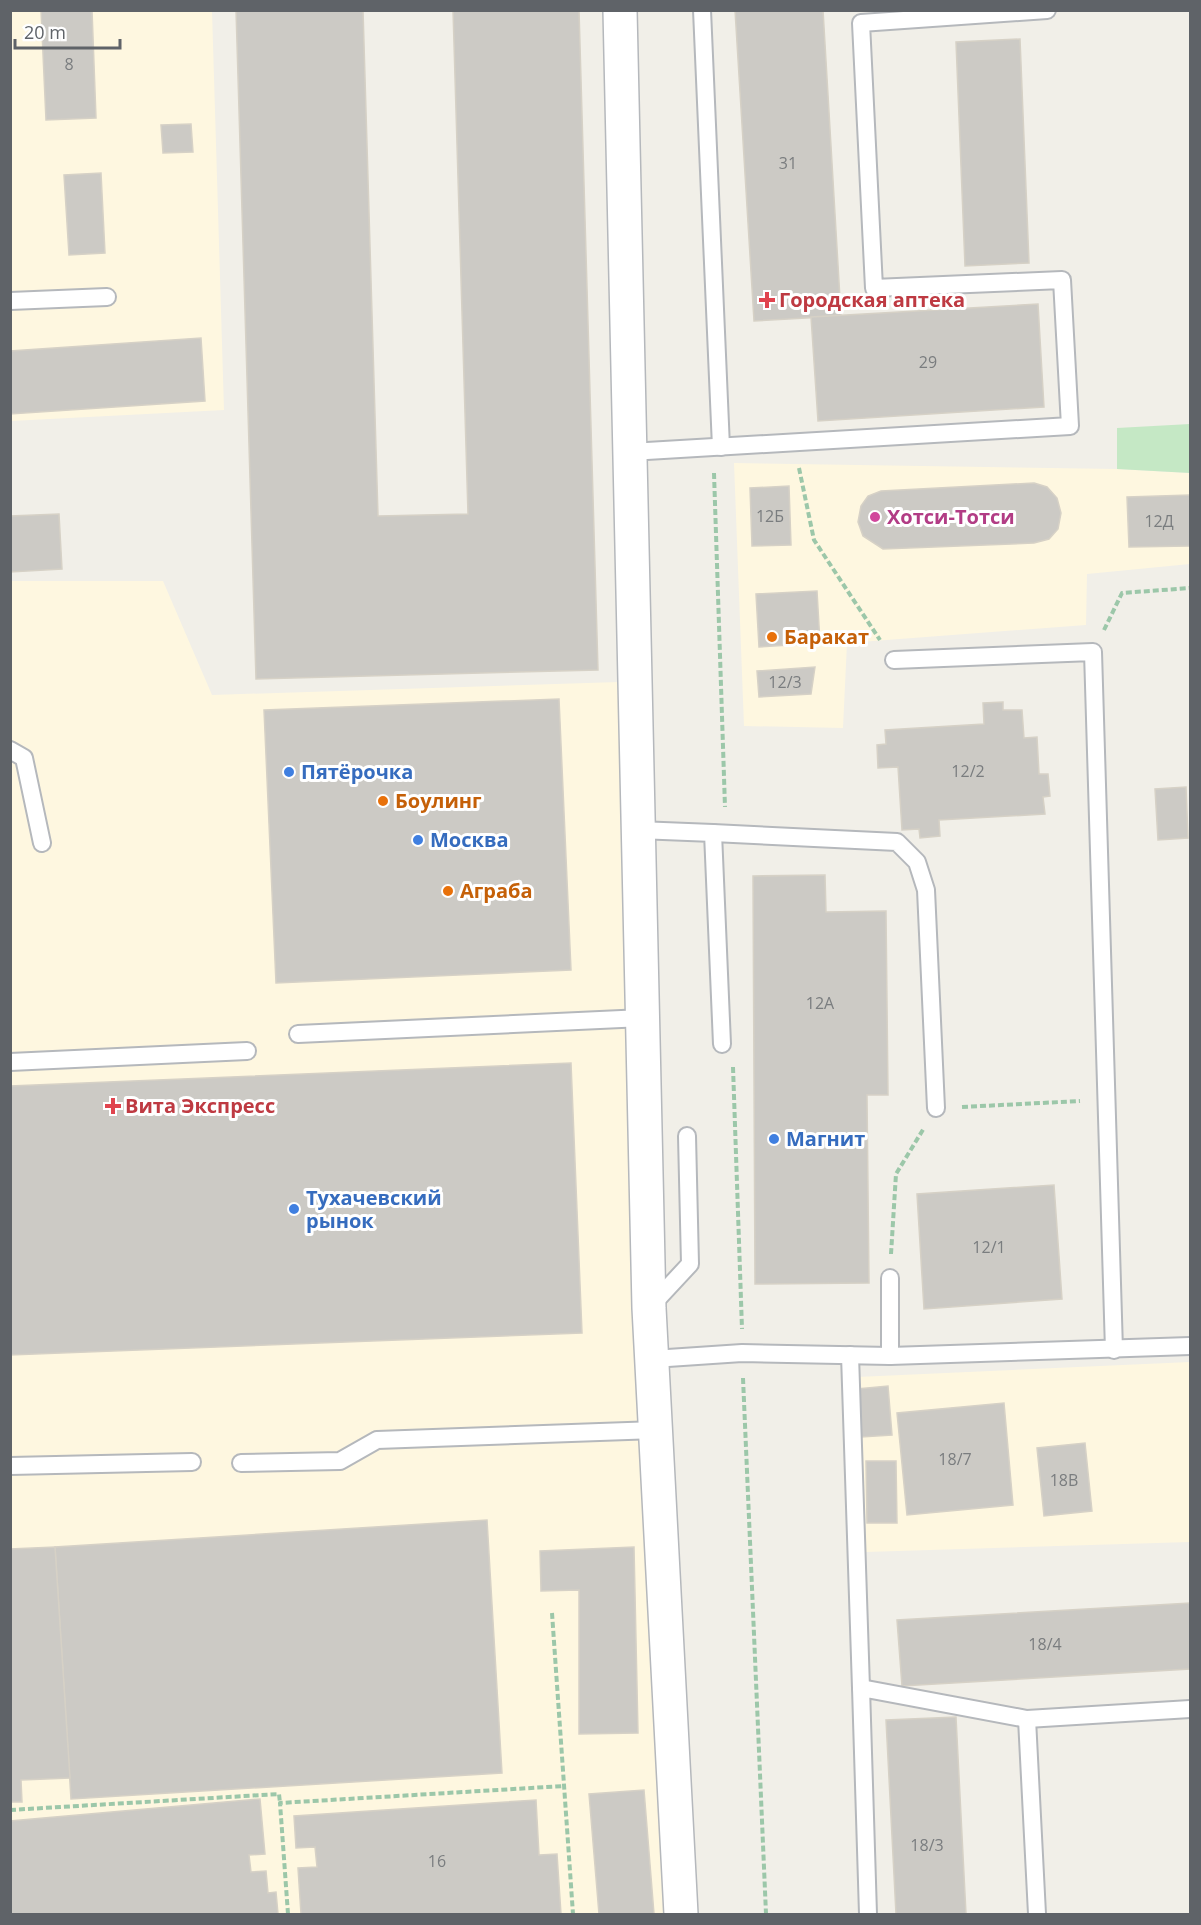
<svg xmlns="http://www.w3.org/2000/svg" width="1201" height="1925" font-family="'Open Sans',sans-serif">
	<rect width="100%" height="100%" fill="#f1efe8"/>
	<g fill="#fef7e0">
		<path d="M10 11H212L224 410 11 421Z"/>
		<path d="M734 463 1117 469 1190 473V564L1087 574 1086 625 847 643 843 728 744 726Z"/>
		<path d="M11 581H163L212 695 619 682 636 1402 647 1459 672 1914H11Z"/>
		<path d="M1190 1362V1542L866 1552 857 1377Z"/>
	</g>
	<path fill="#c5e8c5" d="M1190 424V473L1117 469V428Z"/>
	<g fill="#cccac5" stroke="#d6d1c6" stroke-width="1.5">
		<path d="M41 10H92L96 118 46 120Z"/>
		<path d="M236 10H363L378 516 468 514 453 10H579L598 670 256 679Z"/>
		<path d="M735 10H823L841 316 754 321Z"/>
		<path d="M1020 39 1029 263 965 266 956 42Z"/>
		<path d="M191 124 193 152 163 153 161 125Z"/>
		<path d="M101 173 105 253 69 255 64 175Z"/>
		<path d="M1038 304 1044 407 818 421 811 317Z"/>
		<path d="M201 338 205 401 10 414V351Z"/>
		<path d="M1034 483 1047 487 1057 498 1061 513 1058 529 1049 539 1034 543 883 549 863 536 858 522 861 506 868 496 881 491Z"/>
		<path d="M789 486 791 545 752 546 750 488Z"/>
		<path d="M1190 495V546L1129 547 1127 497Z"/>
		<path d="M59 514 62 569 10 572V516Z"/>
		<path d="M817 591 820 643 759 647 756 594Z"/>
		<path d="M815 667 811 694 759 697 757 671Z"/>
		<path d="M559 699 571 970 276 983 264 710Z"/>
		<path d="M1003 702V710H1022L1024 738 1037 737 1039 774H1048L1050 796 1043 797 1045 814 939 820 940 836 920 838 919 829 902 830 898 767 878 768 877 745 886 744 885 730 984 724 983 703Z"/>
		<path d="M1186 787 1188 838 1158 840 1155 789Z"/>
		<path d="M825 875 826 912 886 911 888 1095H867L869 1283 755 1284 753 876Z"/>
		<path d="M571 1063 582 1333 10 1355V1086Z"/>
		<path d="M1054 1185 1062 1299 924 1309 917 1194Z"/>
		<path d="M888 1386 892 1435 861 1437 857 1389Z"/>
		<path d="M1004 1403 1013 1505 907 1515 897 1413Z"/>
		<path d="M1085 1443 1092 1511 1044 1516 1037 1448Z"/>
		<path d="M866 1461H896L897 1523H867Z"/>
		<path d="M487 1520 502 1773 71 1799 55 1547Z"/>
		<path d="M55 1547 70 1778 21 1780 22 1802H10V1549Z"/>
		<path d="M634 1547 638 1733 579 1734V1590L541 1591 540 1551Z"/>
		<path d="M1190 1603V1669L902 1686 897 1620Z"/>
		<path d="M956 1717 966 1914H896L886 1720Z"/>
		<path d="M644 1790 654 1914H599L589 1794Z"/>
		<path d="M260 1799 265 1854 249 1855 251 1872 266 1871 268 1893 276 1892 278 1914H10V1821Z"/>
		<path d="M536 1800 539 1855 557 1854 561 1914H301L298 1868 317 1867 315 1847 296 1848 294 1816Z"/>
	</g>
	<g fill="none" stroke-linecap="round" stroke-linejoin="round">
		<defs>
			<g id="service">
				<path d="M702 10 721 447"/>
				<path d="M10 301 107 297"/>
				<path d="M630 452 1070 426 1062 280 874 288 861 23 1047 10"/>
				<path d="M894 660 1093 652 1114 1350"/>
				<path d="M10 750 24 758 42 843"/>
				<path d="M638 830 713 833 722 1044"/>
				<path d="M713 833 897 842 917 862 926 890 936 1108"/>
				<path d="M298 1034 643 1018"/>
				<path d="M10 1062 247 1051"/>
				<path d="M890 1278V1356"/>
				<path d="M650 1307 690 1264 687 1136"/>
				<path d="M850 1355 861 1688"/>
				<path d="M653 1359 742 1353 890 1356 1190 1346"/>
				<path d="M241 1463 340 1461 377 1440 656 1430"/>
				<path d="M10 1466 192 1462"/>
				<path d="M1027 1719 1037 1914"/>
				<path d="M868 1914 861 1688 1027 1719 1190 1709"/>
			</g>
			<path id="minor" d="M620 10 649 1308 681 1914"/>
		</defs>
		<use href="#service" stroke="#b5b8bc" stroke-width="20"/>
		<use href="#minor" stroke="#b5b8bc" stroke-width="36"/>
		<g stroke="#9cc7a9" stroke-width="4" stroke-dasharray="6 3" stroke-linecap="butt">
			<path d="M799 468 814 540 880 640"/>
			<path d="M714 473 725 807"/>
			<path d="M1104 630 1122 593 1190 588"/>
			<path d="M733 1067 742 1329"/>
			<path d="M962 1107 1080 1101"/>
			<path d="M891 1254 896 1174 924 1128"/>
			<path d="M743 1378 766 1914"/>
			<path d="M552 1613 573 1914"/>
			<path d="M10 1810 279 1794 280 1803"/>
			<path d="M288 1914 280 1803 564 1786"/>
		</g>
		<use href="#service" stroke="#fff" stroke-width="16"/>
		<use href="#minor" stroke="#fff" stroke-width="33"/>
	</g>
	<g fill="#e0444e" stroke="#fff" stroke-width="2">
		<path d="M764 291h6v6h6v6h-6v6h-6v-6h-6v-6h6z"/>
		<path d="M110 1097h6v6h6v6h-6v6h-6v-6h-6v-6h6z"/>
	</g>
	<circle fill="#d1479c" stroke="#fff" stroke-width="2" cx="875" cy="517" r="6"/>
	<g fill="#e8710a" stroke="#fff" stroke-width="2">
		<circle cx="772" cy="637" r="6"/>
		<circle cx="383" cy="801" r="6"/>
		<circle cx="448" cy="891" r="6"/>
	</g>
	<g fill="#3f7fe0" stroke="#fff" stroke-width="2">
		<circle cx="289" cy="772" r="6"/>
		<circle cx="418" cy="840" r="6"/>
		<circle cx="774" cy="1139" r="6"/>
		<circle cx="294" cy="1209" r="6"/>
	</g>
	<g text-anchor="middle" stroke-width="6" stroke-linejoin="round" paint-order="stroke">
		<g font-size="16" fill="#7a7d7f">
			<text x="69" y="70">8</text>
			<text x="788" y="169">31</text>
			<text x="928" y="368">29</text>
			<text x="770" y="522">12Б</text>
			<text x="1159" y="527">12Д</text>
			<text x="785" y="688">12/3</text>
			<text x="968" y="777">12/2</text>
			<text x="820" y="1009">12А</text>
			<text x="989" y="1253">12/1</text>
			<text x="955" y="1465">18/7</text>
			<text x="1064" y="1486">18В</text>
			<text x="1045" y="1650">18/4</text>
			<text x="927" y="1851">18/3</text>
			<text x="437" y="1867">16</text>
		</g>
		<g font-size="20" font-weight="bold" fill="#be3a42" stroke="#fff" text-anchor="start">
			<text x="779" y="307">Городская аптека</text>
			<text x="125" y="1113">Вита Экспресс</text>
		</g>
		<g font-size="20" font-weight="bold" fill="#b23c85" stroke="#fff" text-anchor="start">
			<text x="887" y="524">Хотси-Тотси</text>
		</g>
		<g font-size="20" font-weight="bold" fill="#c56008" stroke="#fff" text-anchor="start">
			<text x="784" y="644">Баракат</text>
			<text x="395" y="808">Боулинг</text>
			<text x="460" y="898">Аграба</text>
		</g>
		<g font-size="20" font-weight="bold" fill="#366cbe" stroke="#fff" text-anchor="start">
			<text x="301" y="779">Пятёрочка</text>
			<text x="430" y="847">Москва</text>
			<text x="786" y="1146">Магнит</text>
			<text x="306" y="1205">Тухачевский<tspan x="306" dy="23">рынок</tspan></text>
		</g>
	</g>
	<rect width="1201" height="1925" fill="none" stroke="#5f6368" stroke-width="24"/>
	<path d="M15 39v9h105v-9" fill="none" stroke="#5f6368" stroke-width="3"/>
	<text x="24" y="39" font-size="18" fill="#5f6368" stroke="#ffffff" stroke-width="4.5" paint-order="stroke">20 m</text>
</svg>
